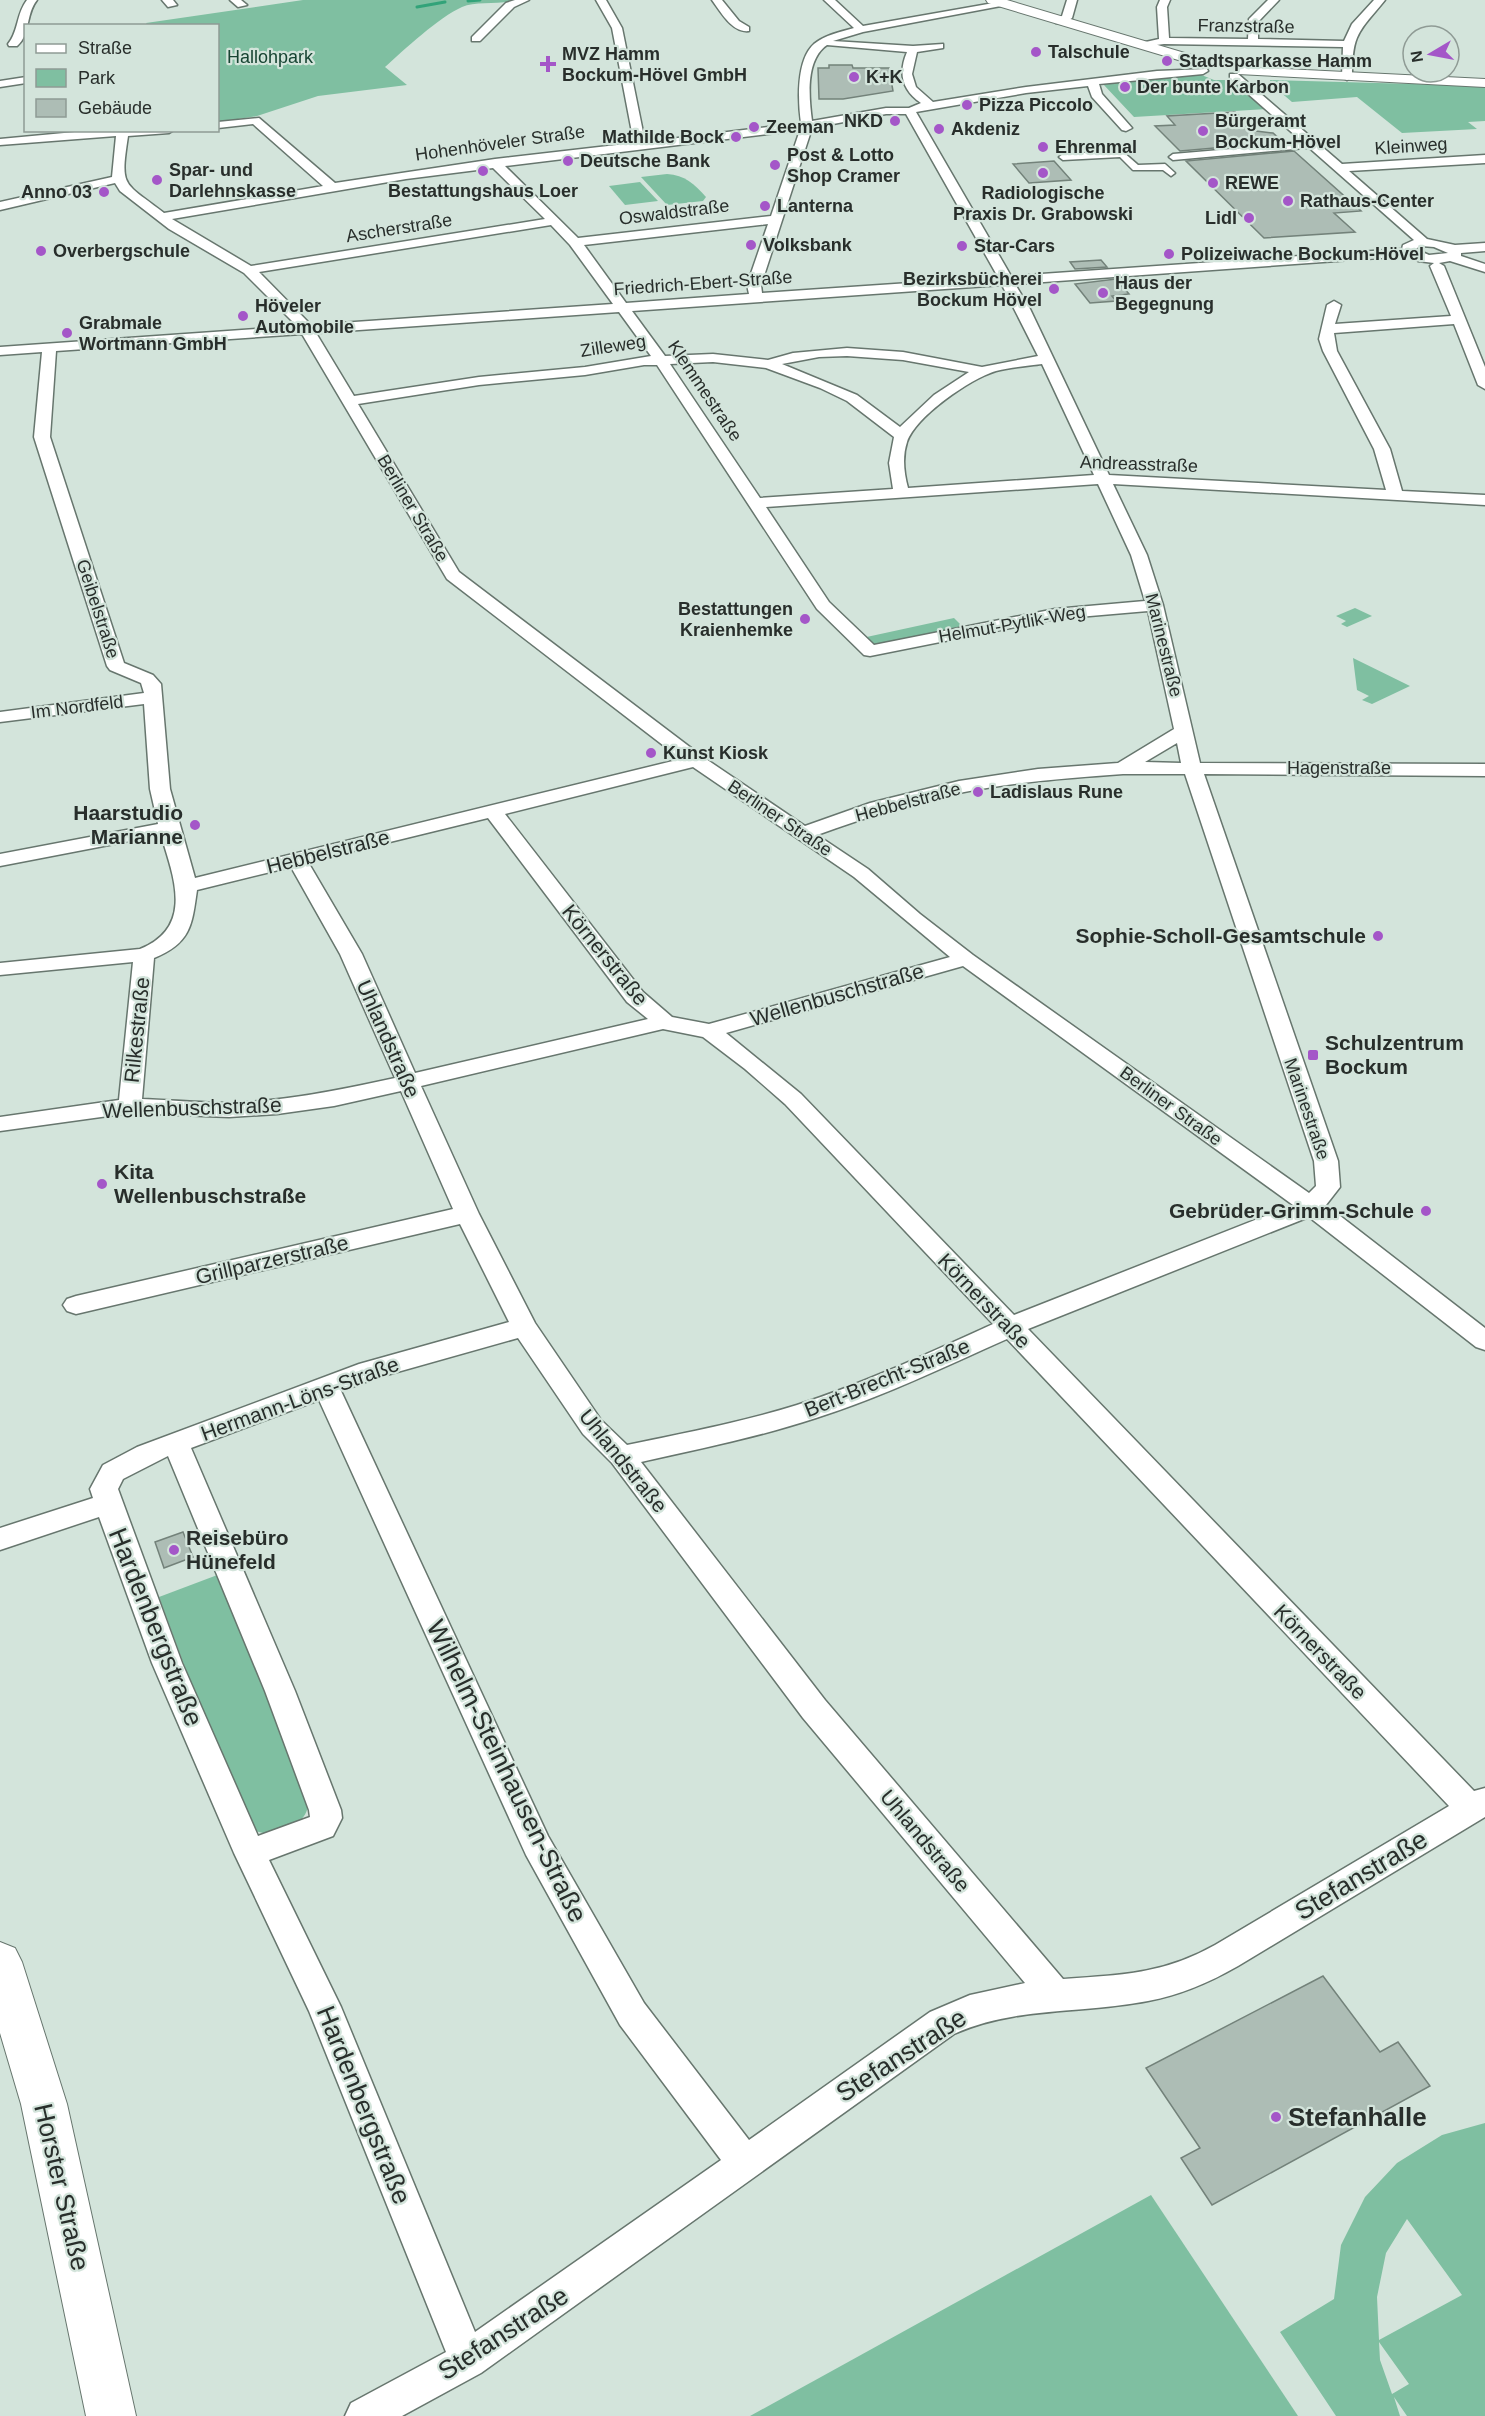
<svg xmlns="http://www.w3.org/2000/svg" width="1485" height="2416" font-family="Arial,sans-serif">
	<rect width="100%" height="100%" fill="#d3e4db"/>
	<g fill="#7fbfa1" fill-rule="evenodd">
		<path d="M303 0H517C500 5 476 1 462 7 439 17 404 50 385 67L407 85 318 96 257 116 218 122V26H148L146 23Z"/>
		<path d="M1199 74 1214 80H1232L1267 109 1134 117 1103 84 1161 76Z"/>
		<path d="M1270 80 1485 86V121L1468 122 1477 129 1402 133 1357 97 1292 102 1271 84Z"/>
		<path d="M667 174C685 175 694 184 706 197L703 201 667 205 641 177Z"/>
		<path d="M640 182 658 201 625 205 609 186Z"/>
		<path d="M1355 608 1372 616 1347 627 1341 624 1346 621 1336 616Z"/>
		<path d="M954 618 964 628 872 647 862 638Z"/>
		<path d="M1353 658 1410 686 1372 704 1362 700 1369 696 1357 690Z"/>
		<path d="M220 1574 308 1806C305 1827 272 1840 254 1830L194 1692 159 1597Z"/>
		<path d="M1485 2123V2416H1407L1394 2397 1400 2416H1336L1280 2332 1334 2299 1341 2245 1365 2197 1397 2163 1442 2135ZM1407 2219 1462 2295 1379 2340 1377 2297 1386 2253ZM1379 2342 1409 2384 1392 2394 1380 2360Z"/>
		<path d="M1151 2195 1298 2416H750Z"/>
	</g>
	<g fill="none" stroke-linecap="round" stroke-linejoin="round">
		<g stroke="#32a379" stroke-width="3">
			<path d="M468 1 480 0"/>
			<path d="M417 7 445 2"/>
		</g>
	</g>
	<g fill="#adbdb5" stroke="#73827a" stroke-width="1.5">
		<path d="M829 65H852L853 68H889L893 91 843 99H819L818 68H829Z"/>
		<path d="M1235 112 1256 131 1273 133 1283 142 1180 151 1155 126 1175 125 1167 116Z"/>
		<path d="M1294 151 1361 211 1334 213 1355 232 1264 238 1186 161Z"/>
		<path d="M1054 161 1071 180 1029 183 1013 164Z"/>
		<path d="M1101 260 1107 267 1075 269 1070 262Z"/>
		<path d="M1116 279 1129 294 1112 296 1116 301 1090 303 1075 284Z"/>
		<path d="M183 1532 193 1557 164 1568 155 1542Z"/>
		<path d="M1323 1976 1380 2052 1398 2042 1430 2086 1212 2205 1181 2158 1200 2148 1146 2068Z"/>
	</g>
	<g fill="none" stroke-linecap="round" stroke-linejoin="round">
		<defs>
			<g id="pedestrian">
				<path d="M1313 142 1317 145 1316 147 1173 160 1169 157 1173 154Z"/>
				<path d="M1122 151 1138 165 1165 164 1175 173 1171 176 1163 170H1133L1120 157 1063 160 1059 157 1063 154Z"/>
			</g>
			<g id="minor">
				<path d="M27 0H37C25 15 31 34 17 46H9L8 44C19 31 16 14 27 0Z"/>
				<path d="M162 0H173L177 5 168 7Z"/>
				<path d="M230 0H241L247 5 238 7Z"/>
				<path d="M515 0H529L514 7 480 41H472V37L506 3Z"/>
				<path d="M596 0H606L622 28 645 142 801 123C798 102 796 60 814 44 825 35 840 32 854 28L824 0H835L863 26 1005 1V5L1001 6 863 32 833 41 913 46 943 44V48L917 52 912 74 916 87 933 102 1026 87 1157 71 1207 69 1208 71 1203 74 1099 84 1102 94 1132 128 1126 131 1122 130 1092 97 1088 86 1026 93 916 112 1011 276 1402 249 1403 245 1414 240 1230 78V74H1238L1342 164 1485 155V163L1349 171 1427 239 1455 245 1485 243V251L1461 253V256L1485 264V272L1450 261 1439 263 1444 266 1485 367V389L1478 385 1454 324 1334 333 1337 351 1390 449 1402 491 1485 495V505L1113 484 1147 555 1163 605 1200 763 1485 764V776L1204 774 1338 1161 1340 1187 1326 1205 1485 1328V1350L1476 1347 1309 1217 1028 1329 1474 1791 1485 1788V1817L1238 1966C1210 1982 1181 1995 1148 2001 1083 2014 1016 2006 954 2034L481 2373 402 2416H345L351 2403 446 2352 309 2011 234 1853 152 1663 99 1517 0 1550V1528L93 1498 90 1489 103 1465 137 1447 359 1364 509 1322 460 1224 76 1314 67 1311 63 1305 67 1299 76 1296 453 1209 401 1091 334 1106 277 1114 229 1117 130 1113 0 1131V1117L119 1100 133 962 0 975V963L140 949C194 927 174 878 161 835L0 866V854L158 824 150 789 144 704 0 722V712L144 693 141 683 110 670 107 666 34 437 42 352 0 355V347L297 326 244 273 169 229 120 191 115 183 0 210V202L112 177 116 136 0 145V139L96 130H174L169 133 128 136C120 189 123 181 164 213L323 186 253 124 218 128V122L259 118 335 183 495 159 634 143 612 28ZM827 45 907 52C898 73 902 90 921 103L909 108H886L812 121C809 98 805 60 827 45ZM886 114H906L998 277 762 293 761 285 812 128ZM800 130 771 216 578 238 505 166ZM493 168 545 219 251 266 172 219 406 179ZM768 224 747 285 749 294 626 303 584 245ZM551 225 570 245 613 304 311 325 259 272ZM1421 246 1434 247 1448 253 1429 255 1415 249ZM1408 256 1418 261 1434 263 1430 266 1451 316 1335 324 1341 305 1334 301 1327 305 1319 339 1323 351 1374 449 1386 490 1109 475 1030 309 1015 284ZM1002 285 1038 356 982 367 903 352 847 348 793 353 768 360 713 354 665 356 632 311ZM619 312 651 356 585 367 479 377 354 396 316 333ZM302 334 447 579 681 759 195 878 170 789 161 684 153 675 124 663 50 437 56 351ZM847 356 903 360 969 372 934 395 900 427 857 395 782 364 819 357ZM713 362 766 368 820 388 847 401 894 437 889 463 893 489 760 498 670 364ZM1042 364 1094 475 908 488C904 473 902 457 907 442 916 416 970 379 996 371 1011 367 1027 366 1042 364ZM644 365H657L817 609 864 655 870 656 1055 619 1148 611 1174 729 1118 763 1038 769 959 781 870 803 805 826 703 757 459 572 358 404 479 385 585 375ZM1098 484 1131 555 1145 601 1055 609 874 645 829 602 766 507ZM1177 743 1181 763 1145 762ZM693 767 854 877 950 957 709 1024 672 1017 643 992 505 814ZM1123 774H1185L1314 1161 1316 1186 1309 1193 973 955 920 914 868 869 817 835C864 818 910 803 959 793 1013 782 1068 778 1123 774ZM488 818 627 1002 648 1019 415 1073 362 954 308 862ZM291 867 340 954 395 1078C340 1090 286 1101 230 1103 201 1103 171 1100 142 1099L154 958C191 943 192 925 197 890ZM963 966 1293 1205 1014 1315 801 1094 726 1033ZM663 1029 703 1037 745 1069 785 1104 993 1324C929 1353 865 1383 797 1405 742 1422 684 1433 627 1445L601 1420 535 1323 479 1214 421 1086ZM518 1338 583 1434 612 1463 803 1718 1025 1983 970 1995 930 2012 749 2140 644 2003 548 1836 341 1391 376 1378ZM1007 1339 1449 1806 1215 1945C1164 1974 1120 1975 1063 1979L825 1700 641 1462C700 1449 758 1437 816 1418 882 1397 944 1367 1007 1339ZM319 1400 526 1855 620 2025 721 2160 475 2332 341 2007 269 1860 333 1836 342 1818 341 1810 295 1691 191 1448ZM168 1456 265 1691 309 1810 310 1817 258 1836 182 1663 118 1489 123 1479Z"/>
				<path d="M712 0H722L739 21 749 27V31C732 33 721 12 712 0Z"/>
				<path d="M1067 0H1077L1072 18 1064 23H1056V19L1062 16Z"/>
				<path d="M1160 0H1170L1167 7 1169 38 1248 39 1249 19 1268 0H1279L1258 22V39L1344 41 1352 24 1374 0H1385C1359 32 1352 33 1352 77L1347 80 1342 77 1343 47 1164 44 1141 47V43L1159 39 1157 7Z"/>
				<path d="M26 77V83L0 87V81Z"/>
			</g>
			<g id="tertiary">
				<path d="M986 0H1007L1215 62 1217 65 1215 68H1205L988 3Z"/>
				<path d="M1243 67 1485 79V87L1238 74 1236 71Z"/>
				<path d="M0 1942 15 1948 22 1962 67 2104 136 2416H86L21 2104 0 2033Z"/>
			</g>
		</defs>
		<use href="#pedestrian" stroke="#67766e" stroke-width="3"/>
		<use href="#minor" stroke="#67766e" stroke-width="3"/>
		<use href="#tertiary" stroke="#67766e" stroke-width="2"/>
		<use href="#pedestrian" fill="#fff" fill-rule="evenodd"/>
		<use href="#minor" fill="#fff" fill-rule="evenodd"/>
		<use href="#tertiary" fill="#fff" fill-rule="evenodd"/>
	</g>
	<g fill="#a456c8" stroke="#d3e4db" stroke-width="2">
		<circle cx="1036" cy="52" r="6"/>
		<circle cx="1167" cy="61" r="6"/>
		<path d="M545 55h6v6h6v6h-6v6h-6v-6h-6v-6h6z"/>
		<circle cx="854" cy="77" r="6"/>
		<circle cx="1125" cy="87" r="6"/>
		<circle cx="967" cy="105" r="6"/>
		<circle cx="895" cy="121" r="6"/>
		<circle cx="754" cy="127" r="6"/>
		<circle cx="939" cy="129" r="6"/>
		<circle cx="1203" cy="131" r="6"/>
		<circle cx="736" cy="137" r="6"/>
		<circle cx="1043" cy="147" r="6"/>
		<circle cx="568" cy="161" r="6"/>
		<circle cx="775" cy="165" r="6"/>
		<circle cx="483" cy="171" r="6"/>
		<circle cx="1043" cy="173" r="6"/>
		<circle cx="157" cy="180" r="6"/>
		<circle cx="1213" cy="183" r="6"/>
		<circle cx="104" cy="192" r="6"/>
		<circle cx="1288" cy="201" r="6"/>
		<circle cx="765" cy="206" r="6"/>
		<circle cx="1249" cy="218" r="6"/>
		<circle cx="751" cy="245" r="6"/>
		<circle cx="962" cy="246" r="6"/>
		<circle cx="41" cy="251" r="6"/>
		<circle cx="1169" cy="254" r="6"/>
		<circle cx="1054" cy="289" r="6"/>
		<circle cx="1103" cy="293" r="6"/>
		<circle cx="243" cy="316" r="6"/>
		<circle cx="67" cy="333" r="6"/>
		<circle cx="805" cy="619" r="6"/>
		<circle cx="651" cy="753" r="6"/>
		<circle cx="978" cy="792" r="6"/>
		<circle cx="195" cy="825" r="6"/>
		<circle cx="1378" cy="936" r="6"/>
		<rect x="1307" y="1049" width="12" height="12" rx="3"/>
		<circle cx="102" cy="1184" r="6"/>
		<circle cx="1426" cy="1211" r="6"/>
		<circle cx="174" cy="1550" r="6"/>
		<circle cx="1276" cy="2117" r="6"/>
	</g>
	<g text-anchor="middle" stroke-width="4.5" stroke-linejoin="round" paint-order="stroke">
		<g font-size="18" fill="#282e2b" stroke="#d3e4db">
			<text transform="translate(1246 26) rotate(1)" y="6">Franzstraße</text>
			<text transform="translate(500 143) rotate(-8)" y="6">Hohenhöveler Straße</text>
			<text transform="translate(1411 146) rotate(-4)" y="6">Kleinweg</text>
			<text transform="translate(674 212) rotate(-7)" y="6">Oswaldstraße</text>
			<text transform="translate(399 228) rotate(-9)" y="6">Ascherstraße</text>
			<text transform="translate(703 283) rotate(-4)" y="6">Friedrich-Ebert-Straße</text>
			<text transform="translate(613 346) rotate(-9)" y="6">Zilleweg</text>
			<text transform="translate(705 391) rotate(56)" y="6">Klemmestraße</text>
			<text transform="translate(1139 464) rotate(2)" y="6">Andreasstraße</text>
			<text transform="translate(413 508) rotate(59)" y="6">Berliner Straße</text>
			<text transform="translate(98 609) rotate(72)" y="6">Geibelstraße</text>
			<text transform="translate(1012 624) rotate(-10)" y="6">Helmut-Pytlik-Weg</text>
			<text transform="translate(1164 645) rotate(76)" y="6">Marinestraße</text>
			<text transform="translate(77 707) rotate(-7)" y="6">Im Nordfeld</text>
			<text x="1339" y="774">Hagenstraße</text>
			<text transform="translate(908 802) rotate(-15)" y="6">Hebbelstraße</text>
			<text transform="translate(780 818) rotate(34)" y="6">Berliner Straße</text>
			<text transform="translate(1171 1106) rotate(36)" y="6">Berliner Straße</text>
			<text transform="translate(1307 1109) rotate(71)" y="6">Marinestraße</text>
		</g>
		<g font-size="18" font-weight="bold" fill="#282e2b" stroke="#d3e4db" text-anchor="start">
			<text x="1048" y="58">Talschule</text>
			<text x="562" y="60">MVZ Hamm<tspan x="562" dy="21">Bockum-Hövel GmbH</tspan></text>
			<text x="1179" y="67">Stadtsparkasse Hamm</text>
			<text x="866" y="83">K+K</text>
			<text x="1137" y="93">Der bunte Karbon</text>
			<text x="979" y="111">Pizza Piccolo</text>
			<text x="883" y="127" text-anchor="end">NKD</text>
			<text x="1215" y="127">Bürgeramt<tspan x="1215" dy="21">Bockum-Hövel</tspan></text>
			<text x="766" y="133">Zeeman</text>
			<text x="951" y="135">Akdeniz</text>
			<text x="724" y="143" text-anchor="end">Mathilde Bock</text>
			<text x="1055" y="153">Ehrenmal</text>
			<text x="787" y="161">Post &amp; Lotto<tspan x="787" dy="21">Shop Cramer</tspan></text>
			<text x="580" y="167">Deutsche Bank</text>
			<text x="169" y="176">Spar- und<tspan x="169" dy="21">Darlehnskasse</tspan></text>
			<text x="1225" y="189">REWE</text>
			<text x="483" y="197" text-anchor="middle">Bestattungshaus Loer</text>
			<text x="92" y="198" text-anchor="end">Anno 03</text>
			<text x="1043" y="199" text-anchor="middle">Radiologische<tspan x="1043" dy="21">Praxis Dr. Grabowski</tspan></text>
			<text x="1300" y="207">Rathaus-Center</text>
			<text x="777" y="212">Lanterna</text>
			<text x="1237" y="224" text-anchor="end">Lidl</text>
			<text x="763" y="251">Volksbank</text>
			<text x="974" y="252">Star-Cars</text>
			<text x="53" y="257">Overbergschule</text>
			<text x="1181" y="260">Polizeiwache Bockum-Hövel</text>
			<text x="1042" y="285" text-anchor="end">Bezirksbücherei<tspan x="1042" dy="21">Bockum Hövel</tspan></text>
			<text x="1115" y="289">Haus der<tspan x="1115" dy="21">Begegnung</tspan></text>
			<text x="255" y="312">Höveler<tspan x="255" dy="21">Automobile</tspan></text>
			<text x="79" y="329">Grabmale<tspan x="79" dy="21">Wortmann GmbH</tspan></text>
			<text x="793" y="615" text-anchor="end">Bestattungen<tspan x="793" dy="21">Kraienhemke</tspan></text>
			<text x="663" y="759">Kunst Kiosk</text>
			<text x="990" y="798">Ladislaus Rune</text>
		</g>
		<g font-size="18" fill="#164432" stroke="#d3e4db">
			<text x="270" y="63">Hallohpark</text>
		</g>
		<g font-size="21" font-weight="bold" fill="#282e2b" stroke="#d3e4db" text-anchor="end">
			<text x="183" y="820">Haarstudio<tspan x="183" dy="24">Marianne</tspan></text>
			<text x="1366" y="943">Sophie-Scholl-Gesamtschule</text>
			<text x="1325" y="1050" text-anchor="start">Schulzentrum<tspan x="1325" dy="24">Bockum</tspan></text>
			<text x="114" y="1179" text-anchor="start">Kita<tspan x="114" dy="24">Wellenbuschstraße</tspan></text>
			<text x="1414" y="1218">Gebrüder-Grimm-Schule</text>
			<text x="186" y="1545" text-anchor="start">Reisebüro<tspan x="186" dy="24">Hünefeld</tspan></text>
		</g>
		<g font-size="21" fill="#282e2b" stroke="#d3e4db">
			<text transform="translate(328 852) rotate(-14)" y="7">Hebbelstraße</text>
			<text transform="translate(605 955) rotate(51)" y="7">Körnerstraße</text>
			<text transform="translate(837 995) rotate(-16)" y="7">Wellenbuschstraße</text>
			<text transform="translate(137 1030) rotate(-84)" y="7">Rilkestraße</text>
			<text transform="translate(388 1039) rotate(66)" y="7">Uhlandstraße</text>
			<text transform="translate(192 1108) rotate(-2)" y="7">Wellenbuschstraße</text>
			<text transform="translate(272 1260) rotate(-13)" y="7">Grillparzerstraße</text>
			<text transform="translate(984 1301) rotate(46)" y="7">Körnerstraße</text>
			<text transform="translate(887 1378) rotate(-22)" y="7">Bert-Brecht-Straße</text>
			<text transform="translate(300 1399) rotate(-20)" y="7">Hermann-Löns-Straße</text>
			<text transform="translate(623 1461) rotate(51)" y="7">Uhlandstraße</text>
			<text transform="translate(1320 1652) rotate(46)" y="7">Körnerstraße</text>
			<text transform="translate(925 1841) rotate(50)" y="7">Uhlandstraße</text>
		</g>
		<g font-size="26" fill="#282e2b" stroke="#d3e4db">
			<text transform="translate(156 1627) rotate(68)" y="9">Hardenbergstraße</text>
			<text transform="translate(507 1771) rotate(64)" y="9">Wilhelm-Steinhausen-Straße</text>
			<text transform="translate(1361 1875) rotate(-31)" y="9">Stefanstraße</text>
			<text transform="translate(901 2055) rotate(-33)" y="9">Stefanstraße</text>
			<text transform="translate(364 2105) rotate(68)" y="9">Hardenbergstraße</text>
			<text transform="translate(62 2187) rotate(77)" y="9">Horster Straße</text>
			<text transform="translate(503 2333) rotate(-33)" y="9">Stefanstraße</text>
		</g>
		<g font-size="26" font-weight="bold" fill="#282e2b" stroke="#d3e4db" text-anchor="start">
			<text x="1288" y="2126">Stefanhalle</text>
		</g>
	</g>
	<rect x="24" y="24" width="195" height="108" fill="#d3e4db" stroke="#8f9b95" stroke-width="1.5"/>
	<rect x="36" y="44" width="30" height="9" fill="#ffffff" stroke="#8f9b95" stroke-width="1.5"/>
	<text x="78" y="54" font-size="18" fill="#282e2b">Straße</text>
	<rect x="36" y="69" width="30" height="18" fill="#7fbfa1" stroke="#8f9b95" stroke-width="1.5"/>
	<text x="78" y="84" font-size="18" fill="#282e2b">Park</text>
	<rect x="36" y="99" width="30" height="18" fill="#adbdb5" stroke="#8f9b95" stroke-width="1.5"/>
	<text x="78" y="114" font-size="18" fill="#282e2b">Gebäude</text>
	<g transform="translate(1431 54) rotate(260)"><circle r="28" fill="#d3e4db" stroke="#8f9b95" stroke-width="1.5"/>
	<path d="M0-4.5L10 22L0 15L-10 22Z" fill="#a456c8"/>
	<text y="-9" font-size="16" font-weight="bold" text-anchor="middle" fill="#282e2b">N</text>
	</g>
</svg>
